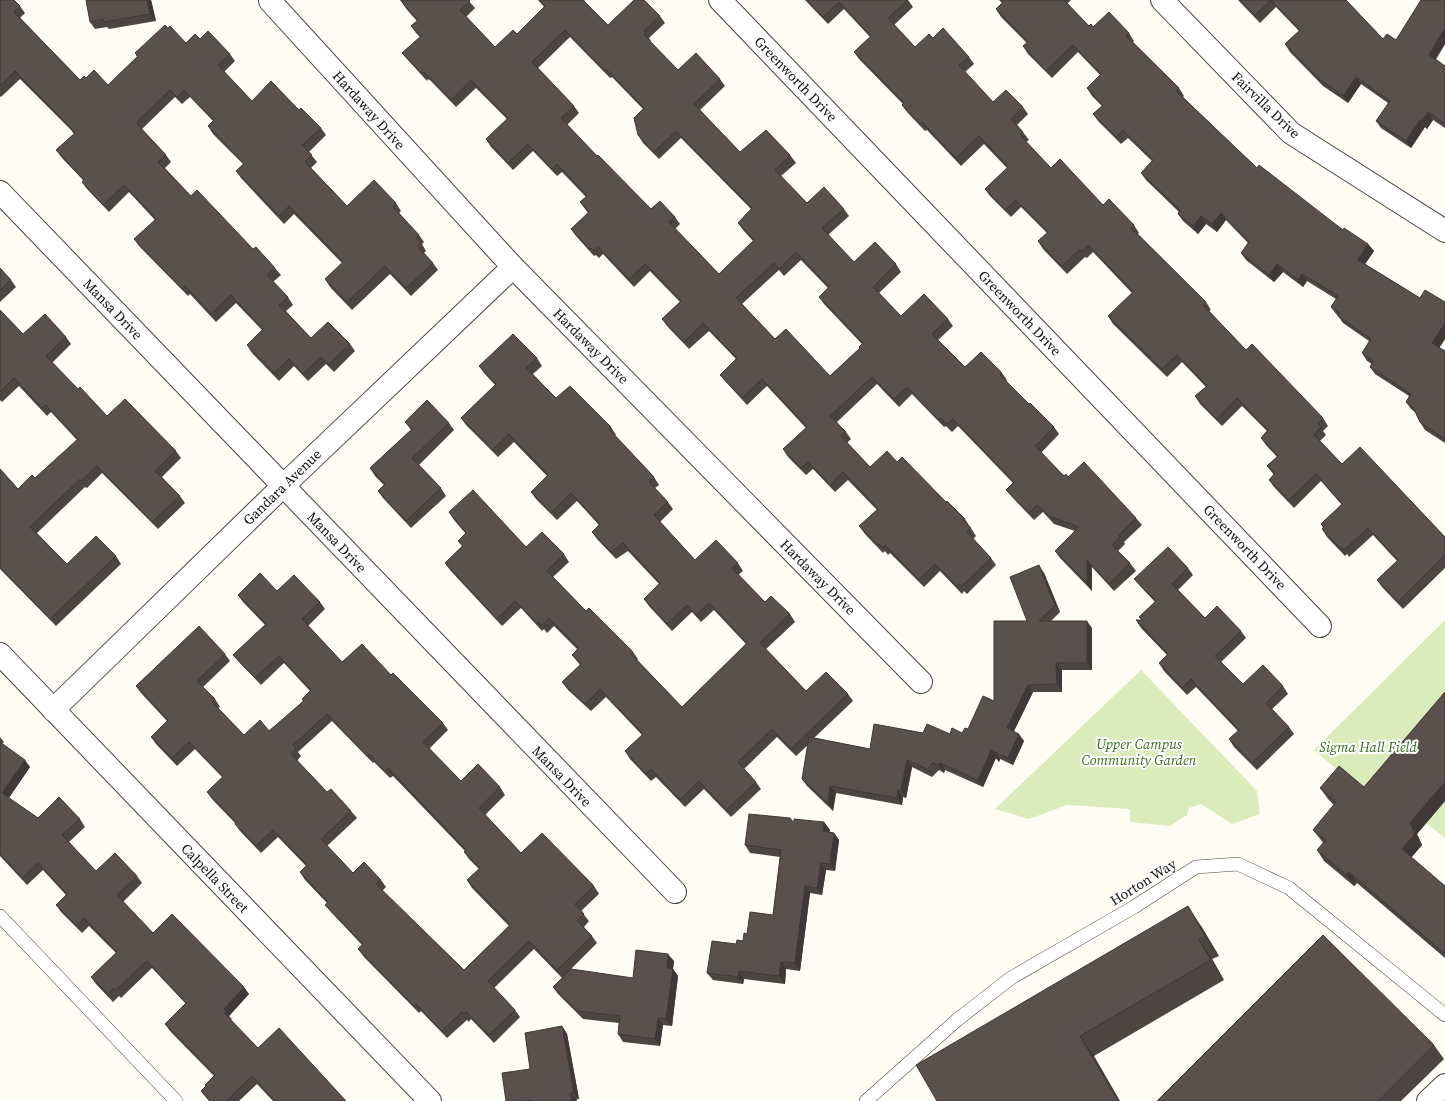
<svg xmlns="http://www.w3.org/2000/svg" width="1445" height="1101" font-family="'Source Serif 4',serif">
	<rect width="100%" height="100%" fill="#fffcf4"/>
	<g fill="#daecbc">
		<path d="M1445 620V712L1371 798 1314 750Z"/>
		<path d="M1141 670 1257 791 1260 814 1232 824 1201 804 1189 808 1187 815 1170 826 1130 822V809L1067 805 1029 819 995 809Z"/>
		<path d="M1445 801V838L1426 823Z"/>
	</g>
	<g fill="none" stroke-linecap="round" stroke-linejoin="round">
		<defs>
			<g id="lane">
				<path d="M0 916 176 1101"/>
				<path d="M866 1101 957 1020 1011 978 1134 907 1196 867 1238 864 1289 888 1445 1015"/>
			</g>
			<g id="street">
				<path d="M720 0 1320 626"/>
				<path d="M1162 0 1291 133 1445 231"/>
				<path d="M270 1 513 267 921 682"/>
				<path d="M0 192 675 892"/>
				<path d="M0 654 430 1101"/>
				<path d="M53 710 283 486 513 267"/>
				<path d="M1428 1101 1445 1085"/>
			</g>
		</defs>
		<use href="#lane" stroke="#444" stroke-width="14"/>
		<use href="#street" stroke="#444" stroke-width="24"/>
		<use href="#lane" stroke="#fff" stroke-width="13"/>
		<use href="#street" stroke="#fff" stroke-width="22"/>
	</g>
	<g fill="#4d4542" fill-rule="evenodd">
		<path d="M0 0 20 6 25 13 20 18 80 80 86 78 108 85 137 57 135 53 168 28 186 43 200 39 230 54 235 61 224 72 252 101 296 107 321 128 326 135 309 152 317 162 311 168 347 206 396 203 401 211 399 213 419 235 424 242 422 244 426 251 424 253 433 263 438 270 411 296 390 274 352 310 330 287 325 279 342 263 294 214 284 224 241 178 236 171 243 164 213 134 208 126 213 121 190 97 182 104 175 97 142 129 166 155 171 162 165 168 191 196 275 268 281 275 273 282 288 297 293 305 286 311 311 338 350 344 355 351 334 372 326 364 308 381 294 366 279 381 252 353 247 345 262 330 236 303 216 322 190 294 188 296 139 246 134 239 155 220 129 192 109 212 87 189 82 182 83 180 62 158 56 150 74 134 71 130 20 79 1 97 0 96Z"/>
		<path d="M151 0 156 21 109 29 107 27 95 29 90 22Z"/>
		<path d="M400 0H468L475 8 466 17 495 47 517 34 544 7 538 0H585L584 1 608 25 660 16 665 23 649 38 651 41 650 42 678 70 720 79 725 86 700 110 740 152 790 155 796 163 781 176 807 203 844 209 849 216 828 235 854 262 896 264 901 272 879 293 901 316 948 319 953 326 938 340 965 367 1002 373 1007 380 1006 381 1029 404 1054 427 1059 434 1041 453 1064 476 1068 477 1136 518 1142 525 1124 542 1125 544 1118 551 1130 563 1136 571 1114 591 1092 567V591L1060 558 1055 551 1075 531 1054 524 1043 512 1034 520 1012 497 1006 490 1013 483 958 426 952 432 946 426 944 427 912 394 899 407 877 384 837 422 846 432 851 439 847 443 870 467 897 462 965 519 976 536 973 539 991 558 996 565 967 594 964 591 962 594 940 571 924 587 890 553 888 555 885 551 883 553 865 534 859 526 877 510 848 480 835 492 813 469 806 475 788 457 783 449 806 428 767 386 747 405 726 382 720 375 736 359 709 331 689 349 667 326 662 319 680 302 650 271 634 287 603 254 599 258 596 255 594 256 576 236 571 229 588 213 580 202 586 197 562 172 557 176 533 151 513 170 491 147 486 139 507 119 476 88 456 107 431 81 428 79 427 81 408 60 402 53 420 37 416 33 411 26 417 21 408 11 403 4ZM570 37 610 78 612 77 643 109 638 135 643 143 659 159 681 138 751 209 738 223 743 230 753 241 719 274 675 229 680 224 675 217 651 209 597 156 567 125 579 113 574 106 538 68ZM801 260 828 288 819 297 824 304 862 344 860 348 830 376 775 339 742 304 779 270 784 276Z"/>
		<path d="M805 0H908L913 7 894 25 915 47 933 38 969 57 974 64 965 72 993 102 1023 107 1028 114 1017 125 1023 132 1029 140 1026 142 1051 168 1103 205 1134 225 1139 233 1138 234 1206 302 1211 310 1209 311 1246 350 1323 418 1328 426 1323 431 1326 435 1320 441 1342 464 1445 537V568L1403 609 1382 587 1377 580 1397 561 1373 535 1349 557 1347 554 1345 556 1327 537 1322 529 1323 528 1321 524 1342 505 1321 481 1294 508 1274 487 1269 480 1274 475 1267 466 1277 457 1266 445 1261 438 1267 431 1242 406 1222 426 1200 404 1195 396 1206 387 1182 362 1167 377 1113 324 1108 316 1132 293 1093 252 1087 258 1085 257 1067 274 1043 249 1038 241 1047 233 1021 207 1011 217 990 196 985 189 1007 168 984 144 961 166 927 130 925 131 907 112 902 105 903 104 859 59 854 52 870 37 844 9 828 24Z"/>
		<path d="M999 0H1071L1067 4 1089 26 1129 33 1134 41 1133 42 1179 88 1184 96 1183 97 1257 168 1343 230 1368 244 1374 251 1365 264 1420 298 1445 302V339L1439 348 1445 351V443L1425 430 1420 422 1415 412 1411 409 1406 402 1409 396 1375 374 1370 367 1372 364 1367 361 1362 353 1369 341 1343 323 1338 316 1336 314 1331 307 1336 299 1307 281 1303 287 1283 272 1274 282 1246 260 1241 253 1248 243 1226 220 1217 232 1206 224 1198 234 1183 221 1178 214 1179 212 1146 180 1141 173 1152 161 1128 138 1121 144 1098 121 1093 114 1102 106 1092 96 1087 88 1100 75 1078 52 1052 78 1028 54 1023 46 1027 43 1001 17 996 9 1002 3Z"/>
		<path d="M1238 0H1346L1383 39 1396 40 1445 0V44L1436 59 1445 66V128L1433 120 1427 129 1425 127 1411 148 1381 128 1376 121 1388 103 1361 84 1348 103 1323 86 1290 52 1285 44 1299 31 1276 7 1260 23Z"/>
		<path d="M0 268 11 280 16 287 0 302Z"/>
		<path d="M0 310 23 334 66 337 71 344 52 363 78 389 107 416 176 451 181 458 162 477 180 496 185 503 158 529 102 473 87 488 85 487 37 533 67 564 116 556 121 564 56 626 0 569V469L18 489 35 478 77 440 51 412 47 416 19 386 2 402 0 400Z"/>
		<path d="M537 358 542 366 533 374 556 398 611 427 616 435 615 436 654 477 659 485 655 488 668 502 673 509 660 522 695 560 738 563 743 571 738 575 765 602 790 614 795 622 766 649 806 691 848 694 853 701 814 738 870 749 923 733 950 734 962 733 968 729 994 701 1027 621 1044 573 1060 612 1051 621 1092 628V670H1062V692H1033L1014 731 1024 741 1013 765 1000 759 999 762 996 758 983 787 945 770 944 773 939 770 932 777 912 767 906 798 903 797 902 805 836 793 833 811 807 786 802 779 808 745 796 756 777 737 744 769 756 782 761 789 731 817 704 789 685 807 656 777 651 781 630 759 625 751 642 735 606 697 591 711 568 690 562 682 580 665 572 655 577 649 554 626 547 633 544 629 542 631 521 608 502 626 450 570 445 563 462 546 458 541 466 534 454 520 449 512 526 547 564 554 569 562 553 577 586 611 633 652 638 659 637 660 682 707 746 644 714 610 701 622 692 612 672 631 649 606 644 599 659 584 628 551 616 559 597 539 592 532 599 525 577 501 557 520 536 499 531 492 547 476 514 442 498 457 466 425 461 418 495 385 484 373 479 366Z"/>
		<path d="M405 422 449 423 454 430 419 465 441 488 446 496 411 528 383 498 378 491 384 485 375 476 370 468 411 430Z"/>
		<path d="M1188 568 1193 575 1178 590 1205 618 1241 631 1246 638 1221 662 1243 684 1283 686 1288 694 1272 709 1289 727 1294 734 1257 770 1234 747 1229 739 1238 731 1196 687 1187 695 1164 671 1159 663 1167 655 1141 628 1136 620H1142L1139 617 1155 602 1140 586 1134 579Z"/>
		<path d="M277 591 320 602 325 609 308 626 342 662 391 675 443 723 448 730 429 749 461 781 500 787 505 795 485 815 521 853 594 886 599 894 581 911 589 921 584 927 592 936 597 943 562 978 534 949 494 988 515 1010 520 1017 494 1043 471 1019 469 1022 467 1020 447 1038 421 1011 419 1013 364 957 358 949 362 945 331 912 325 905 327 903 305 880 300 872 306 866 278 837 261 853 240 831 235 824V823L212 799 207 792 222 777 195 749 177 766 156 744 151 737 167 721 141 693 136 686 225 654 230 661 203 687 215 699 220 707 218 708 244 735 269 731 303 701 302 699 310 691 284 663 261 685 239 662 233 655 265 625 243 602 238 595ZM332 721 373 763 374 762 390 778 393 776 465 851 464 852 469 859 479 869 467 880 472 888 509 926 464 970 382 891 386 887 381 880 353 873 327 846 357 818 351 811 327 792 297 761 301 756 298 752Z"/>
		<path d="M1445 692V801L1417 834 1422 845 1411 858 1445 886V958L1357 883 1354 886 1324 861 1317 850 1323 843 1321 840 1313 830 1334 805 1328 799 1320 788 1364 787Z"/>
		<path d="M0 737 4 742 2 744 30 767 9 798 38 818 80 819 85 827 69 842 96 871 137 876 142 883 123 902 153 933 249 994 229 1016 232 1019 231 1020 258 1048 346 1101H273L257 1084 239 1101H209L201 1091 206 1086 214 1076 170 1031 165 1024 186 1004 152 968 121 998 119 996 113 1002 96 984 91 977 116 953 89 926 82 933 61 912 56 905 66 895 43 870 27 885 0 856Z"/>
		<path d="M824 822 830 830 829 832 834 833 839 840 835 871 826 870 822 895 810 893 800 971 786 969 785 984 744 979 743 984 713 980 707 973 736 944 743 941 747 934 773 915 780 857 750 853 745 845 794 823Z"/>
		<path d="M1201 926 1219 956 1212 959 1224 980 1094 1056 937 1101Z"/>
		<path d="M674 961 673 969 678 976 672 1026 663 1025 660 1046 623 1042 618 1034 619 1023 583 1019 558 994 553 987 633 978Z"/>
		<path d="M562 1026 567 1034 579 1099 576 1100 577 1101H506L530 1069Z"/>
		<path d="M1434 1045 1444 1059 1401 1101H1157Z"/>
	</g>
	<g fill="#3f3836">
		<path d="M147 0H151L156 21 150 14Z"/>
		<path d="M1445 28V44L1434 62 1429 55Z"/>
		<path d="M1356 77 1361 84 1348 103 1343 96Z"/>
		<path d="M1428 112 1433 120 1427 129 1422 121Z"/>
		<path d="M1420 120 1425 127 1411 148 1406 141Z"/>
		<path d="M1221 213 1226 220 1217 232 1212 224Z"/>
		<path d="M1201 216 1206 224 1198 234 1193 226Z"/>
		<path d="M1368 244 1374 251 1363 267 1358 260Z"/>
		<path d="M1277 264 1283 272 1274 282 1269 275Z"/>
		<path d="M1302 274 1307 281 1303 287 1298 280Z"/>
		<path d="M1445 323V339L1437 351 1432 343Z"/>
		<path d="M1087 560 1092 567V591L1087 583Z"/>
		<path d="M1039 565 1044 573 1060 612 1055 605Z"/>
		<path d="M1087 621 1092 628V670L1087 663Z"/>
		<path d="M1056 663 1062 670V692L1057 684Z"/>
		<path d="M1028 685 1033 692 1012 735 1007 728Z"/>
		<path d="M1019 734 1024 741 1013 765 1008 758Z"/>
		<path d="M991 750 994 754 995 752 1000 759 999 762 996 758 983 787 978 780Z"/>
		<path d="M25 760 30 767 7 800 2 793Z"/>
		<path d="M907 760 912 767 906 798 901 790Z"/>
		<path d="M940 763 945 770 944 773 939 765Z"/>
		<path d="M1445 782V801L1417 834 1422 845 1409 860 1402 849 1410 823Z"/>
		<path d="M830 786 836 793 833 811 828 803Z"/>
		<path d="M898 790 903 797 902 805 897 798Z"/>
		<path d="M824 822 830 830 828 839 823 831Z"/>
		<path d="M834 833 839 840 835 871 830 864Z"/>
		<path d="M821 863 826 870 822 895 817 888Z"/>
		<path d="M1349 872 1357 883 1354 886 1346 875Z"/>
		<path d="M805 886 810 893 800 971 795 963Z"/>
		<path d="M1188 906 1201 926 1219 956 1205 936Z"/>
		<path d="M1199 940 1212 959 1224 980 1211 960Z"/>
		<path d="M668 954 674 961 672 975 667 968Z"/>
		<path d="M781 962 786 969 785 984 779 976Z"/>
		<path d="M673 969 678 976 672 1026 666 1019Z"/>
		<path d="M739 971 744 979 743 984 738 977Z"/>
		<path d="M244 987 249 994 229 1016 224 1009Z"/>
		<path d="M658 1018 663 1025 660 1046 655 1039Z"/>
		<path d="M562 1026 567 1034 579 1099 574 1092Z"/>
		<path d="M1080 1036 1094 1056 1120 1101H1118Z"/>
		<path d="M571 1093 576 1100 577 1101H572Z"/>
	</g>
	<g fill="#5a504d" stroke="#3f3836" fill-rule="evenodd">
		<path d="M0 0H14L20 6 14 12 80 80 84 76 86 78 94 70 108 85 138 56 135 53 165 25 168 28 170 26 186 43 195 34 200 39 208 31 230 54 218 65 252 101 271 81 296 107 299 110 301 108 321 128 302 145 312 155 305 162 347 206 374 180 396 203 393 207 419 235 416 238 421 243 418 247 433 263 406 288 385 266 347 302 325 279 343 262 289 206 279 216 236 171 244 164 208 126 214 120 184 90 177 97 170 90 136 123 166 155 158 162 191 196 197 190 253 249 256 247 275 268 267 275 288 297 279 305 311 338 328 322 350 344 328 365 321 357 303 374 289 359 274 373 247 345 263 329 231 295 211 314 185 286 182 289 134 239 156 219 124 185 103 205 82 182 84 180 56 150 75 133 66 123 15 71 0 86Z"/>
		<path d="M86 0H147L150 14 104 22 103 19 90 22Z"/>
		<path d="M402 0H468L470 1 460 10 495 47 513 30 517 34 545 6 540 0H583L608 25 634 0H644L660 16 644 31 646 33 644 35 678 70 696 53 720 79 694 104 740 152 766 130 790 155 775 170 807 203 824 187 844 209 822 228 854 262 875 242 896 264 873 287 901 316 924 294 948 319 932 334 965 367 981 352 1002 373 1000 375 1029 404 1030 403 1054 427 1035 446 1064 476 1066 474 1068 477 1084 462 1136 518 1119 535 1120 537 1112 545 1130 563 1109 584 1087 560V583L1055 551 1079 527 1049 516 1037 505 1029 513 1006 490 1014 482 953 419 947 424 940 418 938 420 907 387 894 399 872 377 830 416 846 432 841 436 870 467 887 451 897 462 902 457 946 502 947 501 965 519 963 520 971 528 967 532 991 558 962 586 959 584 957 586 935 564 919 580 885 545 883 548 879 544 878 545 859 526 878 509 843 472 830 485 808 462 801 468 783 449 807 427 762 379 742 398 720 375 737 358 703 323 684 342 662 319 681 301 645 264 629 279 598 247 594 251 591 248 589 249 571 229 589 212 580 202 587 196 557 164 552 169 528 144 508 163 486 139 508 118 471 80 451 100 426 74 423 72 421 73 402 53 421 36 411 26 418 20 403 4 404 3ZM565 30 605 71 607 70 644 108 634 118 638 135 654 152 676 131 752 208 738 223 754 240 719 274 669 222 675 217 660 201 651 209 598 155 597 156 561 118 574 106 532 62ZM796 252 829 287 819 297 863 343 859 347 860 348 830 376 786 329 775 339 736 298 774 263 779 269Z"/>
		<path d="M807 0H908L888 18 915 47 929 34 933 38 943 28 969 57 959 65 993 102 1006 90 1023 107 1011 119 1023 132 1020 135 1051 168 1060 159 1103 205 1109 199 1134 225 1131 228 1206 302 1203 305 1246 350 1252 344 1323 418 1318 424 1321 427 1314 435 1342 464 1360 447 1445 537V555L1398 602 1377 580 1398 560 1368 528 1344 550 1341 547 1340 548 1322 529 1324 527 1321 524 1342 504 1316 474 1289 500 1269 480 1275 473 1267 466 1278 456 1261 438 1268 430 1237 398 1217 419 1195 396 1207 386 1177 355 1162 369 1108 316 1133 292 1088 245 1082 251 1080 249 1062 266 1038 241 1048 232 1016 200 1005 210 985 189 1008 167 979 136 956 158 922 122 920 124 902 105 904 103 854 52 871 36 839 2 823 17Z"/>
		<path d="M1001 0H1064L1089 26 1091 24 1093 27 1109 12 1129 33 1126 36 1179 88 1176 91 1257 168 1259 165 1343 230 1344 228 1368 244 1358 260 1420 298 1425 290 1445 302V323L1432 343 1445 351V439L1420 422 1413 407 1406 402 1411 394 1370 367 1373 361 1362 353 1371 339 1338 316 1340 313 1331 307 1338 296 1302 274 1298 280 1277 264 1269 275 1241 253 1249 242 1221 213 1212 224 1201 216 1193 226 1178 214 1180 210 1141 173 1153 160 1123 130 1116 137 1093 114 1103 105 1087 88 1101 74 1073 45 1046 71 1023 46 1028 42 996 9 1003 2Z"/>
		<path d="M1240 0H1271L1255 15Z"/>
		<path d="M1271 0H1346L1383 39 1387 34 1396 40 1421 0H1445V28L1429 55 1445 66V124L1428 112 1422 121 1420 120 1406 141 1376 121 1390 101 1356 77 1343 96 1318 78 1285 44 1300 30Z"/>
		<path d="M0 268 11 280 0 290Z"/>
		<path d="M0 310 23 334 45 314 66 337 46 356 78 389 80 387 107 416 125 399 176 451 155 471 180 496 152 522 97 466 81 481 80 479 30 527 67 564 96 536 116 556 50 619 0 567V469L18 489 32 475 35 478 78 439 46 405 42 408 14 378 0 392Z"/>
		<path d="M513 334 537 358 526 368 556 398 570 386 611 427 609 429 654 477 649 482 668 502 654 515 695 560 716 540 738 563 732 568 765 602 771 596 790 614 760 643 806 691 826 672 848 694 791 749 772 729 738 762 756 782 726 810 699 781 680 800 651 769 646 774 625 751 643 734 600 689 585 704 562 682 581 664 572 655 579 648 549 618 542 625 539 622 537 623 515 601 497 619 445 563 463 546 458 541 466 533 449 512 473 490 526 547 542 532 564 554 547 571 586 611 589 608 633 652 631 654 682 707 747 643 709 603 696 615 687 605 667 624 644 599 660 583 623 543 611 552 592 532 600 524 571 493 551 513 531 492 548 475 509 434 492 450 461 418 496 384 479 366Z"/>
		<path d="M427 400 449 423 412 458 441 488 406 521 378 491 385 484 370 468 412 429 405 422Z"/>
		<path d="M1168 547 1188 568 1172 584 1205 618 1217 606 1241 631 1215 656 1243 684 1263 665 1283 686 1266 703 1289 727 1252 763 1229 739 1239 730 1191 679 1182 688 1159 663 1168 654 1136 620H1143L1139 617 1156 601 1134 579Z"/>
		<path d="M1039 565 1055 605 1039 621H1087V663H1056L1057 684 1028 685 1007 728 1019 734 1008 758 995 752 994 755V752L991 750 978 780 940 763 939 765 933 763 927 769 907 760 901 790H898L897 798 830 786 828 803 802 779 809 737 870 749 874 724 923 733 927 724 950 734 952 728 962 733 965 728 968 729 983 696 994 701V621H1027L1010 577Z"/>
		<path d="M260 573 277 591 294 575 320 602 302 619 342 662 362 644 391 675 393 673 443 723 423 742 461 781 478 764 500 787 479 808 521 853 542 833 594 886 575 904 584 914 577 921 592 936 557 970 529 941 488 981 515 1010 489 1035 466 1012 464 1014 462 1012 442 1031 416 1004 414 1006 358 949 363 944 325 905 328 902 300 872 307 865 273 830 256 846 235 824 236 822 207 792 223 777 189 742 172 758 151 737 168 720 136 686 199 626 225 654 197 681 215 699 212 702 244 735 260 720 269 731 304 701 302 699 311 690 279 656 255 678 233 655 266 624 238 595ZM327 714 367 756 369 754 385 771 388 768 466 850 464 852 480 868 467 880 510 925 464 970 376 884 381 880 364 862 353 873 321 839 351 811 331 789 327 792 291 754 296 749 293 745Z"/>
		<path d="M1445 692V782L1410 823 1415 834 1402 849 1445 886V954L1349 872 1346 875 1317 850 1326 840 1313 830 1336 802 1320 788 1339 766 1364 787Z"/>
		<path d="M0 742 25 760 2 793 38 818 59 797 80 819 62 835 96 871 115 853 137 876 117 895 153 933 172 914 244 987 224 1009 226 1011 224 1013 258 1048 279 1028 346 1101H275L252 1076 226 1101H210L201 1091 206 1086 205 1085 215 1075 165 1024 186 1003 147 961 116 990 114 988 108 994 91 977 117 952 84 918 77 926 56 905 67 894 38 863 22 878 0 854Z"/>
		<path d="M749 814 790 818 794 823V819L824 822 823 831 834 833 830 864 821 863 817 888 805 886 795 963 781 962 779 976 739 971 738 977 707 973 712 941 736 944 737 940 743 941 744 933 747 934 750 912 773 915 781 850 745 845Z"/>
		<path d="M1188 906 1205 936 1199 940 1211 960 1080 1036 1118 1101H937L916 1065Z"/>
		<path d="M1323 935 1434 1045 1378 1101H1157Z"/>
		<path d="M636 950 668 954 667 968 673 969 666 1019 658 1018 655 1039 618 1034 620 1016 578 1011 553 987 571 969 633 978Z"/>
		<path d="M562 1026 574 1092 571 1093 572 1101H532V1100L527 1101H506L502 1073 530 1069 525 1033Z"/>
	</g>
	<g text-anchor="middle" stroke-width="4" stroke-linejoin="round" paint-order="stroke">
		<g font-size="14" fill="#111" stroke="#fff">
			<text transform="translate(796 79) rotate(46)" y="5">Greenworth Drive</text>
			<text transform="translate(1266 105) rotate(44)" y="5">Fairvilla Drive</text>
			<text transform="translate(369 110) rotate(48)" y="5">Hardaway Drive</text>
			<text transform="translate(113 309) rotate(46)" y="5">Mansa Drive</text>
			<text transform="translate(1020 313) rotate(46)" y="5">Greenworth Drive</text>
			<text transform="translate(591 346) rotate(45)" y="5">Hardaway Drive</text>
			<text transform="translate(282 487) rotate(-44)" y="5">Gandara Avenue</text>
			<text transform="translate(337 542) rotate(46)" y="5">Mansa Drive</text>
			<text transform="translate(1245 547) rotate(46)" y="5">Greenworth Drive</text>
			<text transform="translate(818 577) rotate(45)" y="5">Hardaway Drive</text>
			<text transform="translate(562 776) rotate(46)" y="5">Mansa Drive</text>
			<text transform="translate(215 878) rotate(46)" y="5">Calpella Street</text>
			<text transform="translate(1143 882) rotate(-32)" y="5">Horton Way</text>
		</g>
		<g font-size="14" font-style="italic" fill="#376c1e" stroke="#fff">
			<text x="1139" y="749">Upper Campus<tspan x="1139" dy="16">Community Garden</tspan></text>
			<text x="1368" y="752">Sigma Hall Field</text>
		</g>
	</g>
</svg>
